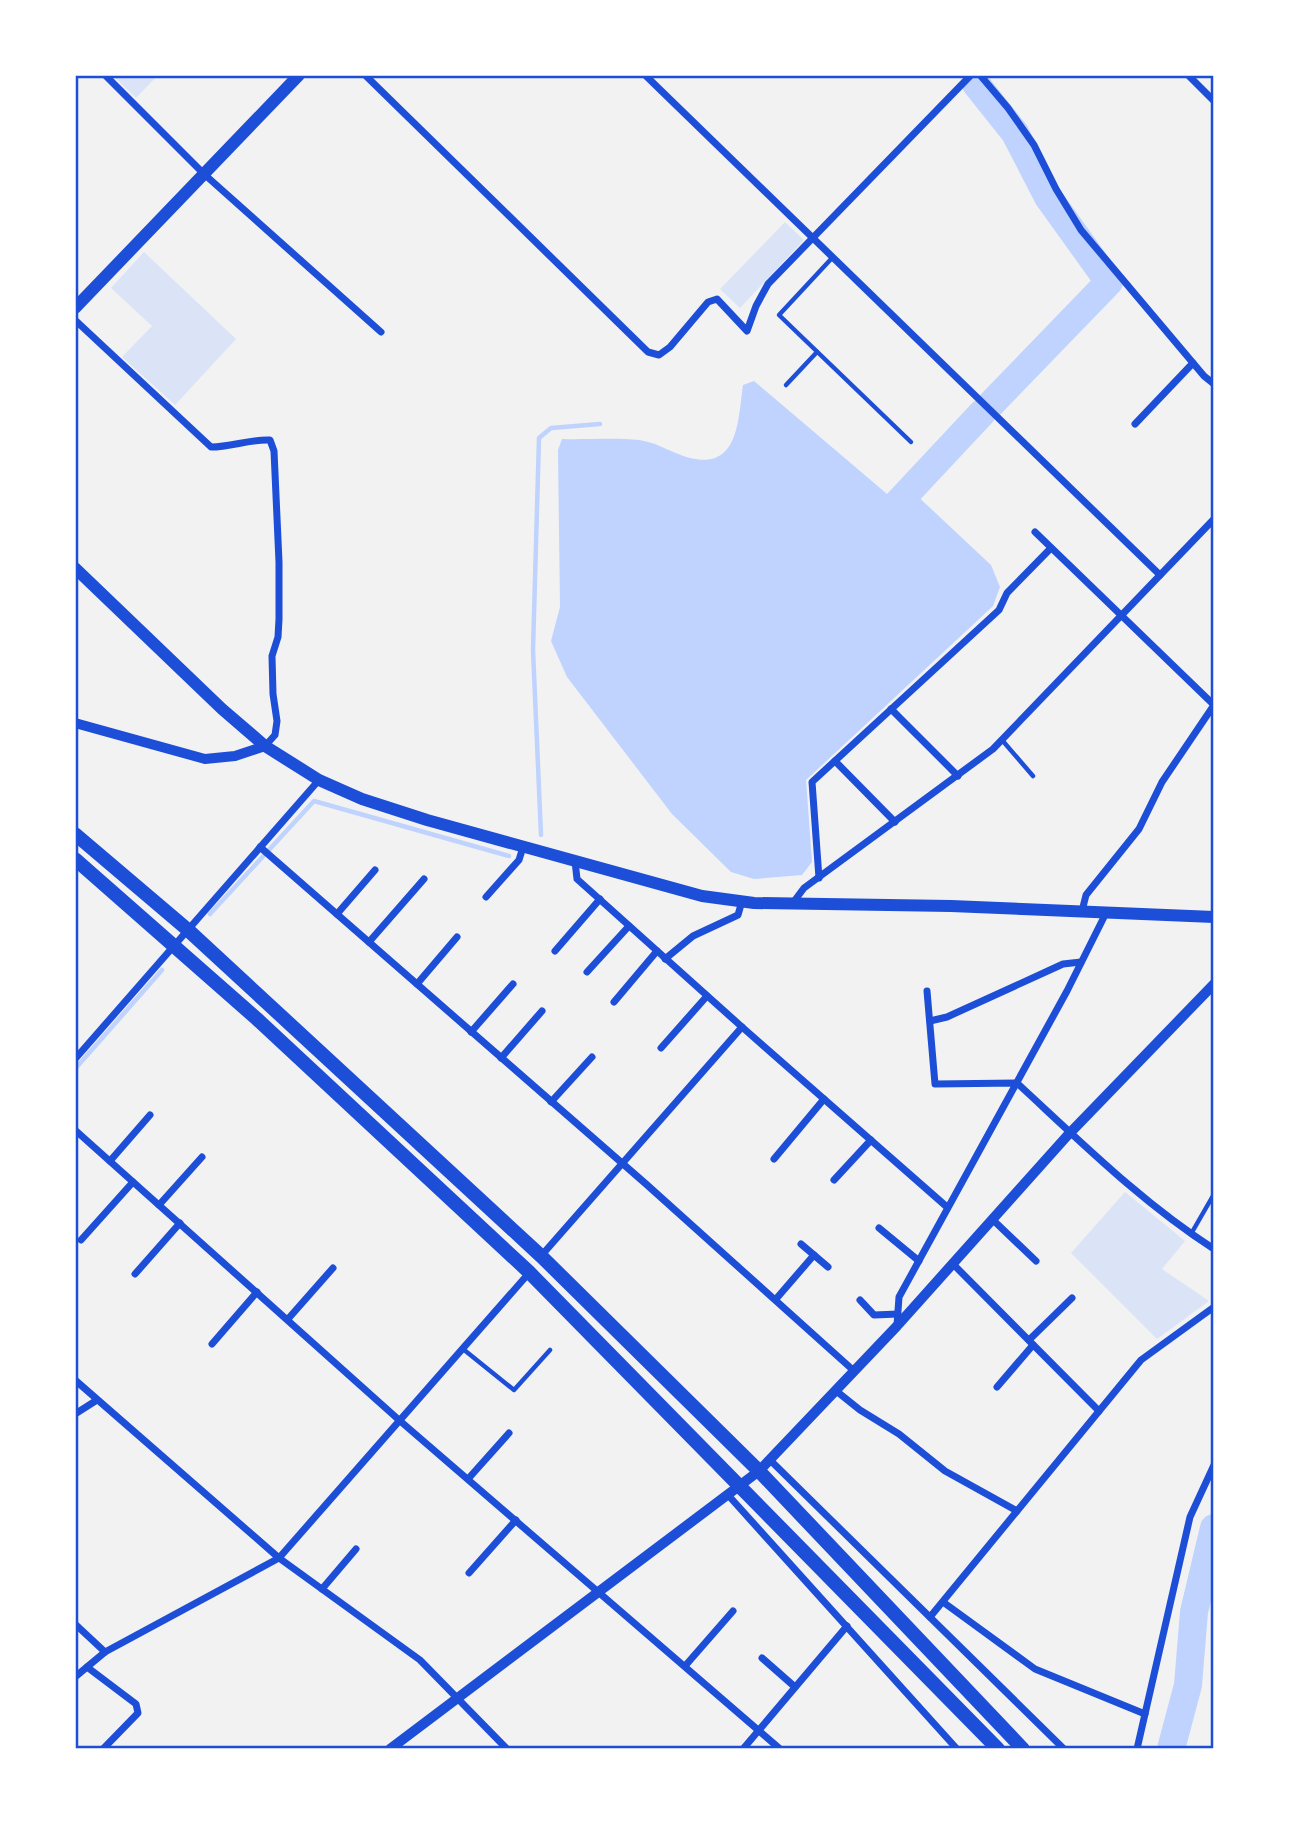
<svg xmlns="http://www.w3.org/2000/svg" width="1289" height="1824" font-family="Georgia,serif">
	<rect width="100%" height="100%" fill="#f2f2f2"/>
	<g fill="#dbe4f7">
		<path d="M112 75H158L136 98Z"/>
		<path d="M785 222 804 240 740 308 720 289Z"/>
		<path d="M144 252 236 339 175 405 122 357 152 326 111 288Z"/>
		<path d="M1125 1192 1185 1241 1162 1269 1209 1301 1157 1339 1071 1253Z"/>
	</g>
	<path fill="#bfd3fe" d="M754 381 900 505 912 491 991 565 1000 587 993 606 806 780 812 862 802 875 754 879 731 872 672 814 567 677 551 641 560 607 558 450 562 439C584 440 624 437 644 441 660 444 674 454 690 458 739 470 738 420 743 385Z"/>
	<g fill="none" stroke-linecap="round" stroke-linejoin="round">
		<g stroke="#bfd3fe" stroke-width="4.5">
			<path d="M541 835 533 650 539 438 551 428 600 424"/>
			<path d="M210 914 314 801 509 856"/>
			<path d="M75 1069 162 970"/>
		</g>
		<g stroke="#bfd3fe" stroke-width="28">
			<path d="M976 84 1015 133 1048 197 1109 282 992 403"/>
			<path d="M894 507 982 413"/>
			<path d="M1171 1749 1188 1685 1194 1612 1214 1528"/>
		</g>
		<g stroke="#1d4ed8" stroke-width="4.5">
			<path d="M832 258 779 315 911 442"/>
			<path d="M786 385 817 352"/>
			<path d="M1002 740 1033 776"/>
			<path d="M1191 1234 1214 1194"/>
			<path d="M463 1349 514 1390 550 1350"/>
		</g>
		<g stroke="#1d4ed8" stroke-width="7">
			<path d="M105 75 204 174 381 332"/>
			<path d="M365 75 648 352 659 355 670 347 708 302 717 299 747 331 756 306 768 284 971 75"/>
			<path d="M645 75 1160 575"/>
			<path d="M980 75 1008 108 1034 145 1056 189 1081 230 1204 376 1214 384"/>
			<path d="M1188 75 1214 101"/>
			<path d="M75 320 211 447C231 447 250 439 270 440L274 451 279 562V619L278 637 272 656 273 694 277 721 275 735 265 746"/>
			<path d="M1135 424 1193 363"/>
			<path d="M1035 532 1214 705"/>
			<path d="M891 709 958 776"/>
			<path d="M835 761 895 822"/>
			<path d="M260 847 646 1184 853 1370"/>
			<path d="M575 861 577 879 742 1027 947 1207"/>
			<path d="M819 878 812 782 999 610 1007 593 1051 548"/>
			<path d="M486 897 519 860 523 847"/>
			<path d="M792 904 804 888 993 749 1214 519"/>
			<path d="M1082 911 1086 895 1139 829 1162 782 1214 705"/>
			<path d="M337 914 375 870"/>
			<path d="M369 942 424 879"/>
			<path d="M555 951 600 899"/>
			<path d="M665 959 693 936 738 915 742 901"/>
			<path d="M587 972 629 926"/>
			<path d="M417 984 457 937"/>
			<path d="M927 991 935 1084 1017 1083C1080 1141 1141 1202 1214 1249"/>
			<path d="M614 1002 657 951"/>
			<path d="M930 1021 947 1017 1063 964 1081 962"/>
			<path d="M471 1032 513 984"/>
			<path d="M661 1048 707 996"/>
			<path d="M501 1058 542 1011"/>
			<path d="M75 1059 319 780"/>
			<path d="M551 1102 592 1057"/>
			<path d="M75 1130 399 1420 780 1749"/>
			<path d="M774 1159 824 1099"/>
			<path d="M110 1161 150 1115"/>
			<path d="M834 1180 871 1140"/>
			<path d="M159 1205 202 1157"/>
			<path d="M992 1219 1036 1261"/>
			<path d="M879 1228 919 1261"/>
			<path d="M81 1240 133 1182"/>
			<path d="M801 1244 828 1267"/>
			<path d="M541 1256 742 1027"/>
			<path d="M953 1264 1099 1411"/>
			<path d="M135 1274 180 1223"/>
			<path d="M776 1299 814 1255"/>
			<path d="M860 1300 874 1315 898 1314"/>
			<path d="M288 1319 333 1268"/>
			<path d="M897 1325 899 1297 1067 991 1106 913"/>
			<path d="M1029 1340 1072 1298"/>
			<path d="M212 1344 257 1292"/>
			<path d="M75 1380 279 1558 420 1660 507 1749"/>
			<path d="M997 1387 1033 1345"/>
			<path d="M835 1390 860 1410 899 1434 945 1471 1017 1511"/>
			<path d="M75 1414 97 1400"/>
			<path d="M770 1460 1064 1749"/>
			<path d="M468 1479 509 1433"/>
			<path d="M728 1495 957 1749"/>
			<path d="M469 1573 516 1520"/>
			<path d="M322 1589 356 1549"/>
			<path d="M943 1602 1035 1669 1145 1714"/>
			<path d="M930 1617 1141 1360 1214 1307"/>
			<path d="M75 1624 105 1652"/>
			<path d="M762 1658 795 1687"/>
			<path d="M685 1666 733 1611"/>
			<path d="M87 1667 136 1704 138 1713 103 1749"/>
			<path d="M75 1677 105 1652 279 1558 529 1273"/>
			<path d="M743 1749 847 1626"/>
			<path d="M1137 1749 1190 1517 1214 1465"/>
		</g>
		<g stroke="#1d4ed8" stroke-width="10">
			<path d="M75 723 205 759 235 756 265 746"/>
			<path d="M390 1749 759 1471 897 1326 1067 1136 1214 984"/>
		</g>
		<g stroke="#1d4ed8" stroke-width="12">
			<path d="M75 308 299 75"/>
			<path d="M75 568 222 709 265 746 319 780 362 799 427 820 702 896 754 903 951 906 1214 917"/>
		</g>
		<g stroke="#1d4ed8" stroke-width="14">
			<path d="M75 834 188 930 541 1256 759 1471 1023 1749"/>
			<path d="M75 859 257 1019 529 1272 998 1749"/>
		</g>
	</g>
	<rect width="1289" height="1824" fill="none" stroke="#ffffff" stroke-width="154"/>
	<rect x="77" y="77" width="1135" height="1670" fill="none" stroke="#1d4ed8" stroke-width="2.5"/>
</svg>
